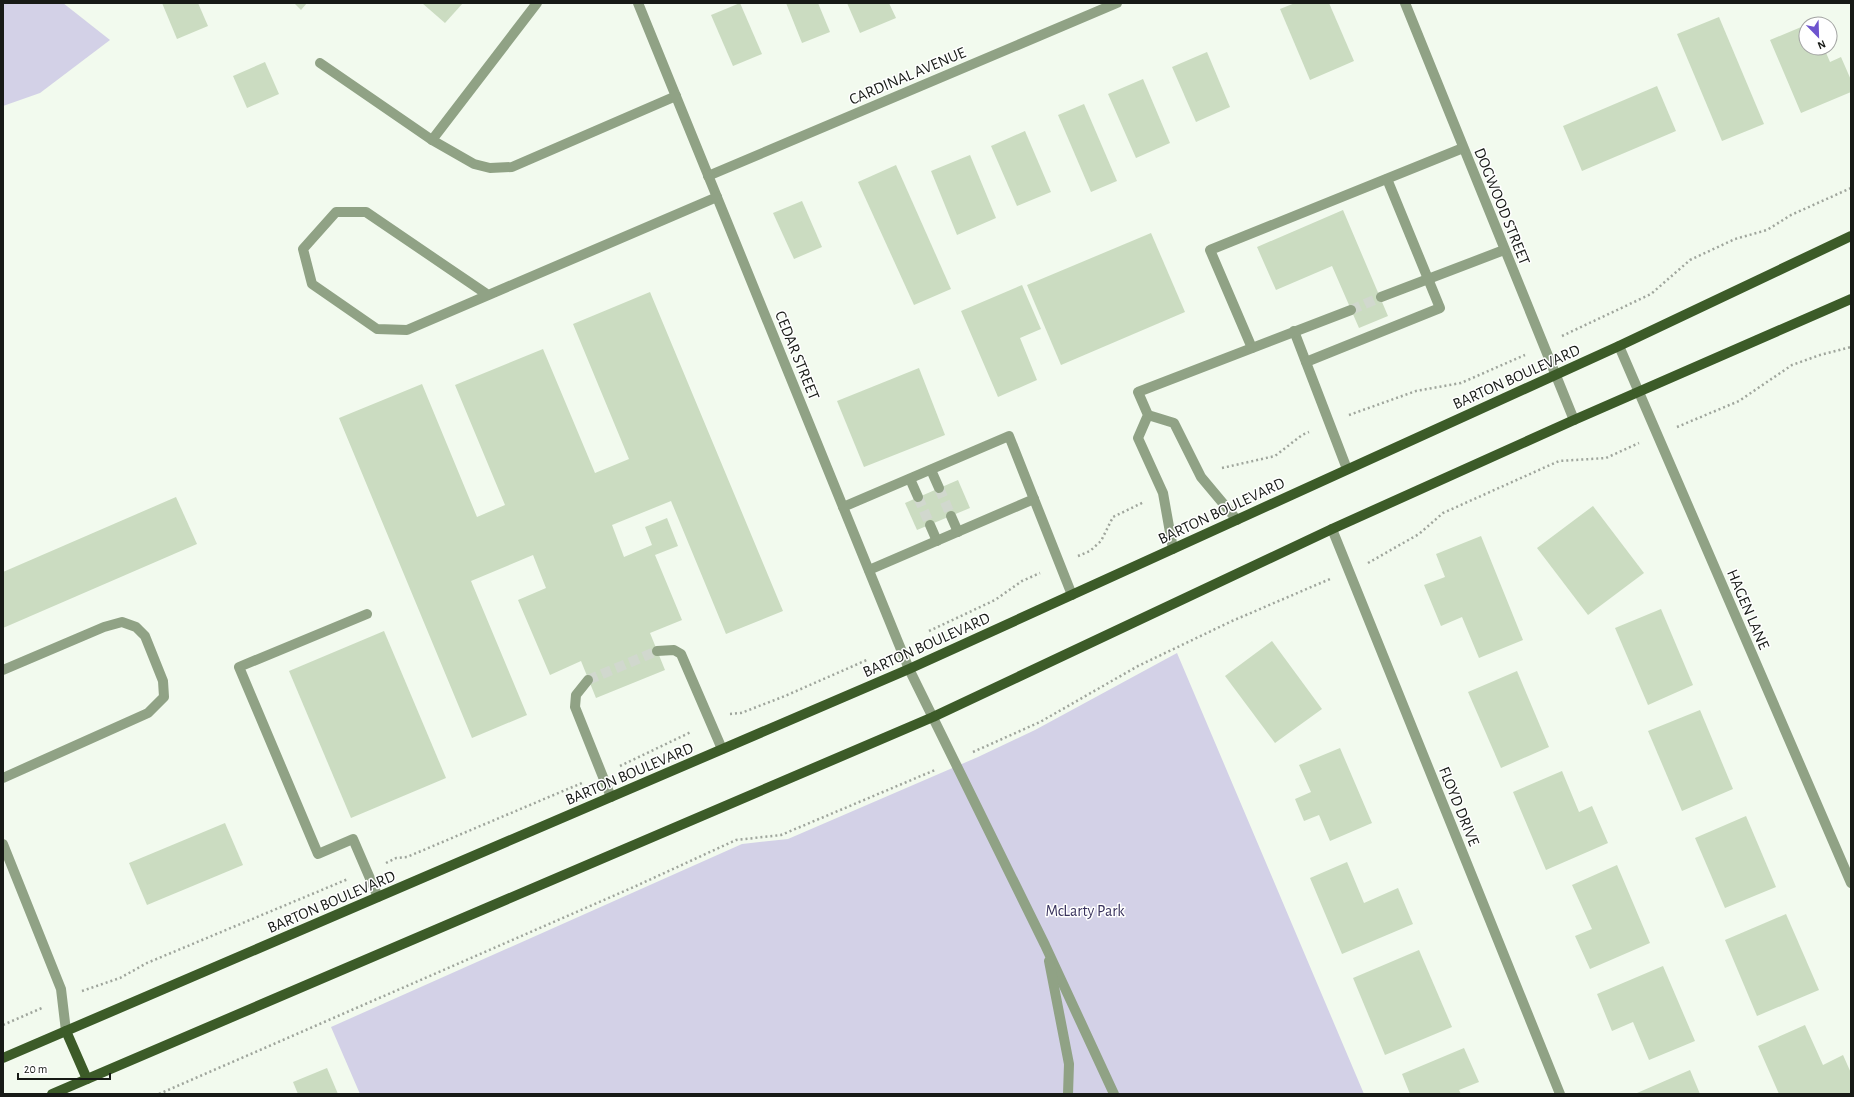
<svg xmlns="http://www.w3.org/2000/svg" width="1854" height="1097" font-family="'Alegreya Sans',sans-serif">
	<rect width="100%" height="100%" fill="#f2faee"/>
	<g fill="#d3d1e7">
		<path d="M3 3H63L110 40 40 93 3 106Z"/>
		<path d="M1177 653 1364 1094H360L331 1027 742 844 788 839 978 757 1035 730Z"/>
	</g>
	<g fill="#cbdcc1">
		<path d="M162 3H198L208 26 177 39Z"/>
		<path d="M294 3H307L301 10Z"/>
		<path d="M422 3H463L445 23Z"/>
		<path d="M740 3 762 54 733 66 711 15Z"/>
		<path d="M786 3H818L830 32 802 43Z"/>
		<path d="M847 3H889L896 18 860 33Z"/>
		<path d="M1295 3H1329L1354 61 1310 80 1280 9Z"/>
		<path d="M1719 17 1764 124 1722 141 1677 34Z"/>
		<path d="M1806 25V48H1824L1830 62 1841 57 1851 80V92L1801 113 1770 40Z"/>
		<path d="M1207 52 1230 107 1196 122 1172 67Z"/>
		<path d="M265 62 279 94 247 108 233 76Z"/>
		<path d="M1143 79 1170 143 1136 158 1108 94Z"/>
		<path d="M1657 86 1676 131 1582 171 1563 126Z"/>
		<path d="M1084 104 1117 181 1091 192 1058 115Z"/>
		<path d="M1025 131 1051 192 1017 206 991 146Z"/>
		<path d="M970 155 996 218 957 235 931 171Z"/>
		<path d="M896 165 951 289 914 305 858 182Z"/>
		<path d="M802 201 822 247 794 259 773 213Z"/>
		<path d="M1343 210 1388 316 1359 328 1332 266 1276 290 1257 247Z"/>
		<path d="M1151 233 1185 312 1061 365 1027 285Z"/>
		<path d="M1022 285 1041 329 1020 338 1037 380 998 397 961 311Z"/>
		<path d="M650 292 783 611 726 634 671 501 612 525 624 557 652 545 645 527 667 518 678 546 655 555 682 620 650 633 665 670 596 698 581 661 550 675 518 600 546 588 533 555 471 581 527 715 472 738 339 418 422 384 477 517 505 505 455 385 543 349 595 473 629 459 573 324Z"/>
		<path d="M919 368 945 435 864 467 837 401Z"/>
		<path d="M958 480 970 508 917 530 905 503Z"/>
		<path d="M176 497 197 544 3 628V572Z"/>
		<path d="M1593 506 1644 573 1588 615 1537 548Z"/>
		<path d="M1481 536 1523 640 1479 658 1462 617 1441 626 1424 585 1445 577 1436 554Z"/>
		<path d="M1661 609 1693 685 1648 705 1615 628Z"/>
		<path d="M384 631 446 778 351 818 289 671Z"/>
		<path d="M1272 641 1322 709 1275 743 1225 676Z"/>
		<path d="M1517 671 1549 747 1501 768 1468 692Z"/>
		<path d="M1700 710 1733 789 1682 811 1648 731Z"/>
		<path d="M1340 748 1372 823 1330 841 1319 815 1304 821 1295 799 1311 792 1299 765Z"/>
		<path d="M1562 771 1579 812 1592 806 1608 843 1546 870 1513 792Z"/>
		<path d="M1746 816 1776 887 1725 908 1695 838Z"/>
		<path d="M225 823 243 865 147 905 129 863Z"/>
		<path d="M1347 862 1364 903 1398 888 1413 924 1342 954 1310 878Z"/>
		<path d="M1617 865 1650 943 1590 969 1575 936 1592 929 1572 885Z"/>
		<path d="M1786 914 1819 990 1757 1016 1725 940Z"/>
		<path d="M1419 950 1452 1027 1385 1055 1353 978Z"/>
		<path d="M1663 966 1695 1041 1649 1060 1633 1022 1612 1031 1597 994Z"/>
		<path d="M1805 1025 1823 1065 1843 1055 1851 1073V1093L1779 1094 1758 1046Z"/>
		<path d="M1464 1048 1479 1082 1459 1090 1461 1094H1410L1402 1074Z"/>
		<path d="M327 1068 338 1094H298L293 1082Z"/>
		<path d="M1690 1070 1700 1094H1637V1093Z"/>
	</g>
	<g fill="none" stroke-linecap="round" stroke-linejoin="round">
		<g stroke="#d1d8ce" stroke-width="10" stroke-dasharray="10 5" stroke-linecap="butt">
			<path d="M1351 310 1381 297"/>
			<path d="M939 488 951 516"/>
			<path d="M918 497 930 525"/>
			<path d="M588 680 657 651"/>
		</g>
		<g stroke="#9fa59c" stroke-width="2.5" stroke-dasharray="2 3" stroke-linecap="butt">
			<path d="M1562 336 1651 294 1690 260 1735 239 1767 230 1791 215 1851 188"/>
			<path d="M1349 415 1416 391 1461 383 1525 355"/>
			<path d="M1677 427 1739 401 1792 365 1820 355 1851 347"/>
			<path d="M1222 468 1275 456 1302 435 1309 432"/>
			<path d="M1078 556 1090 551 1101 541 1113 517 1144 502"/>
			<path d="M1368 563 1419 534 1443 513 1559 461 1606 458 1639 443"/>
			<path d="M929 631 995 600 1022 581 1040 573"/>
			<path d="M730 714 741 713 785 696 869 659"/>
			<path d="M973 752 1040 722 1138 666 1232 621 1330 579"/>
			<path d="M620 766 691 732"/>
			<path d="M386 863 396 858 407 857 582 783"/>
			<path d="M82 991 120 978 147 963 348 879"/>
			<path d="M3 1025 42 1008"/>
			<path d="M159 1094 636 886 736 840 781 835 935 770"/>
		</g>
		<g stroke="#90a285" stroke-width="10">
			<path d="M537 3 432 140 474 164 490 168 512 167 676 96"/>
			<path d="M638 3 909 669 1045 945 1114 1094"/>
			<path d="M1405 3 1574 420"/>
			<path d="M320 63 432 140"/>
			<path d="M708 176 1117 3"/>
			<path d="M488 295 366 212H336L303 249 312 284 377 329 407 330 717 197"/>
			<path d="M1381 297 1504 250"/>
			<path d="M1294 331 1347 469"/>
			<path d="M1619 346 1851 883"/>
			<path d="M1252 348 1210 250 1463 148"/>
			<path d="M1306 362 1440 308 1387 179"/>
			<path d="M1148 415 1174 423 1201 477 1237 520"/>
			<path d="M931 470 939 488"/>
			<path d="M910 479 918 497"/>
			<path d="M843 507 1009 436 1072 595"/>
			<path d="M951 516 958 532"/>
			<path d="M930 525 937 541"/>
			<path d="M1332 529 1560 1094"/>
			<path d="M1173 549 1163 493 1138 438 1148 415 1138 392 1351 310"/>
			<path d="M869 570 1034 499"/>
			<path d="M367 614 239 667 318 854 353 839 378 897"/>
			<path d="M657 651 674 650 681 654 722 749"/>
			<path d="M3 670 104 627 122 622 136 627 145 636 163 681 164 697 148 713 3 778"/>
			<path d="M588 680 576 695 575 707 611 797"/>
			<path d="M3 844 61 989 66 1031"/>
			<path d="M1049 961 1069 1064 1068 1094"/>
		</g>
		<g stroke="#3c5b28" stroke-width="10">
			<path d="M66 1031 87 1079"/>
			<path d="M3 1058 909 669 1619 346 1851 236"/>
			<path d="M52 1094 933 717 1332 529 1574 420 1851 299"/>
		</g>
	</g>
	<g text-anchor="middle" stroke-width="3" stroke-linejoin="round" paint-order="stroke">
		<g font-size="16" fill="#171a16" stroke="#fff">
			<text transform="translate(907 75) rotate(-23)" y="6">CARDINAL AVENUE</text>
			<text transform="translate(1503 206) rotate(68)" y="6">DOGWOOD STREET</text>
			<text transform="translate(798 355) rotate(68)" y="6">CEDAR STREET</text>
			<text transform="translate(1516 376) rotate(-24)" y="6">BARTON BOULEVARD</text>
			<text transform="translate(1221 510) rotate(-25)" y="6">BARTON BOULEVARD</text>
			<text transform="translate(1749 609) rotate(67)" y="6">HAGEN LANE</text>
			<text transform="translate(926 644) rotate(-24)" y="6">BARTON BOULEVARD</text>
			<text transform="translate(629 773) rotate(-23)" y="6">BARTON BOULEVARD</text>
			<text transform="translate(1460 806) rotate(68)" y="6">FLOYD DRIVE</text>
			<text transform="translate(331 901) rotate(-23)" y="6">BARTON BOULEVARD</text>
		</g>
		<g font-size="16" fill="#39335d" stroke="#fff">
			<text x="1085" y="916">McLarty Park</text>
		</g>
	</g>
	<rect width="1854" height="1097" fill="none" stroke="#171a16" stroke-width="8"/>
	<g transform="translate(1818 36) rotate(157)"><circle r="19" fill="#ffffff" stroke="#a2a3a2"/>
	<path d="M0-3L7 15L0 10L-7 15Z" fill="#6e54ce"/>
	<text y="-6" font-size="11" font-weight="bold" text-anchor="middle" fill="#171a16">N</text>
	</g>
	<path d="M18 1073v6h92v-6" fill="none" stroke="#171a16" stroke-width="2"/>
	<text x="24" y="1073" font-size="12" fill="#171a16" stroke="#ffffff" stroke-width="3" paint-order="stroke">20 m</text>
</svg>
